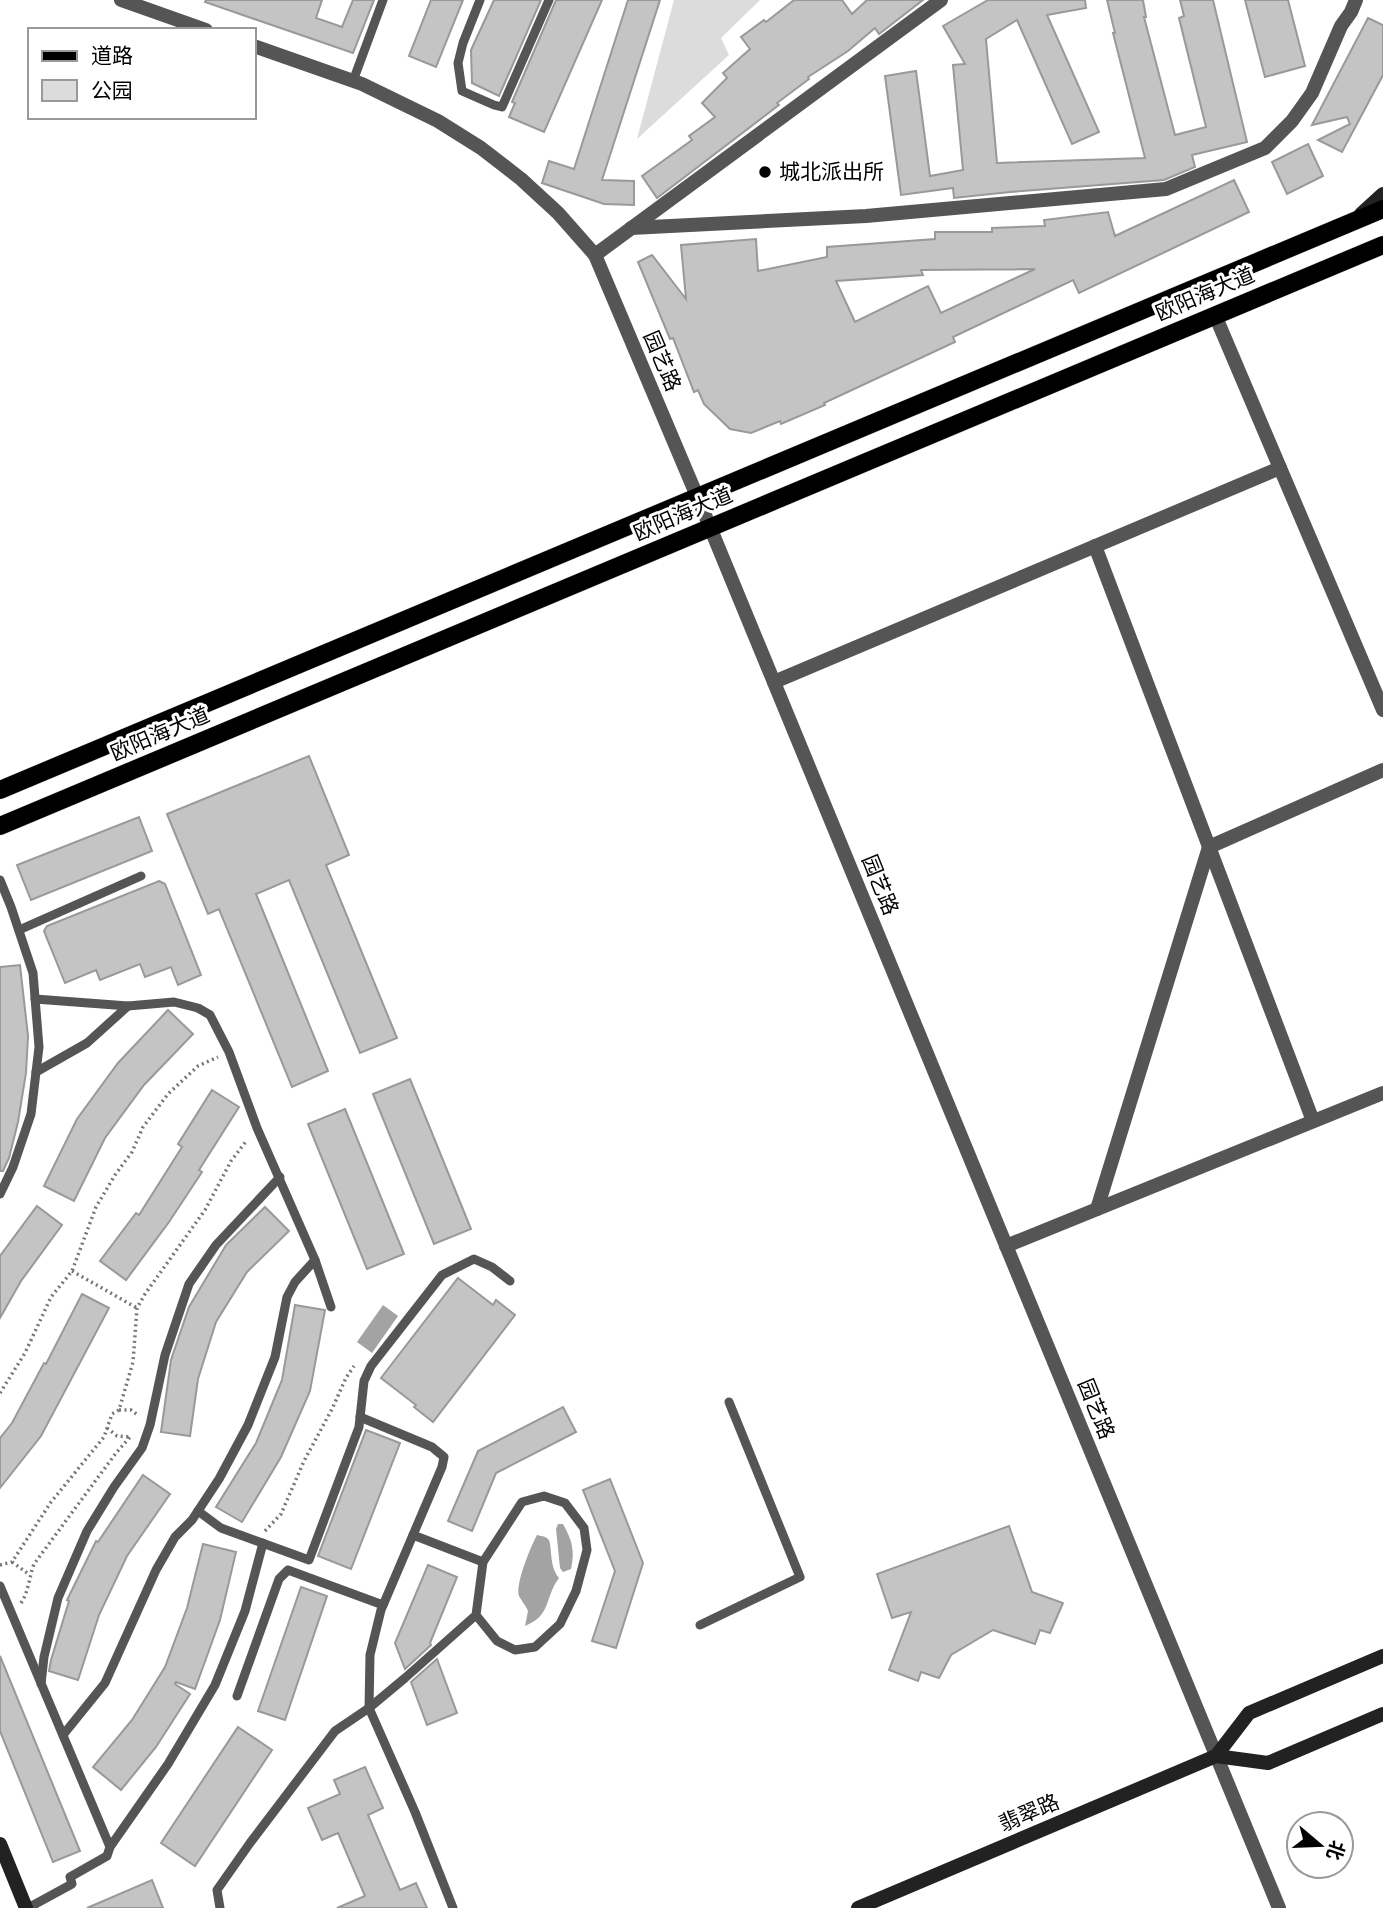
<svg xmlns="http://www.w3.org/2000/svg" width="1383" height="1908" font-family="Commissioner,'Noto Sans SC',sans-serif">
	<rect width="100%" height="100%" fill="#fff"/>
	<path fill="#dcdcdc" d="M674 0H760L721 38 729 55 637 139Z"/>
	<g fill="#a3a3a3">
		<path d="M383 1305 398 1316 372 1353 357 1342Z"/>
		<path d="M558 1524H563C572 1540 575 1551 571 1569L563 1572 560 1568 556 1529Z"/>
		<path d="M537 1535C541 1536 545 1536 548 1539 553 1544 548 1565 559 1578 544 1598 552 1615 525 1626L528 1611C526 1606 521 1600 519 1596 515 1584 531 1546 537 1535Z"/>
	</g>
	<g fill="#c4c4c4" stroke="#999" stroke-width="2" fill-rule="evenodd">
		<path d="M206 0H322L316 18 342 27 353 0H374L353 53 205 2Z"/>
		<path d="M431 0H463L436 67 409 56Z"/>
		<path d="M494 0H541L499 96 472 83 471 50Z"/>
		<path d="M556 0H602L544 132 509 117 515 103 512 102Z"/>
		<path d="M628 0H660L602 180 634 181V205L604 204 542 183 549 161 574 169Z"/>
		<path d="M794 0H842L852 14 867 0H923L879 34 875 28 848 51 808 77 809 79 777 103 779 105 657 198 642 176 692 140 689 136 715 117 702 103 727 78 723 73 750 49 741 37 764 20 766 22Z"/>
		<path d="M988 0H1085L1086 8 1047 15 1099 132 1072 144 1017 20 986 39 997 163 1145 158 1113 33H1115L1107 0H1143L1146 17H1144L1175 135 1206 127 1179 18 1184 16 1180 0H1213L1247 142 1192 155 1195 167 1164 180 1010 192 954 198 953 188 901 195 885 76 916 71 930 176 963 170 953 65 965 64 943 26Z"/>
		<path d="M1245 0H1288L1305 66 1265 77Z"/>
		<path d="M1368 18 1383 25V75L1342 152 1318 140 1350 124 1347 117 1312 125Z"/>
		<path d="M1308 144 1323 176 1287 194 1272 162Z"/>
		<path d="M1234 180 1249 212 1079 293 1073 280 953 337 955 342 824 403 825 405 781 424 780 421 751 433 730 429 704 404 698 390 694 392 673 338 670 339 638 262 652 255 686 299 681 245 756 239 758 271 827 257V247L935 239V232H992V228L1045 226 1044 220 1108 212 1115 236ZM1035 269 941 313 928 286 855 322 836 281 923 275 921 270Z"/>
		<path d="M309 756 349 855 326 865 397 1038 360 1053 289 880 256 894 328 1071 292 1087 219 909 208 914 167 814Z"/>
		<path d="M139 817 152 851 31 900 17 865Z"/>
		<path d="M159 881 165 884 201 975 178 985 171 967 145 977 140 964 100 980 96 970 65 983 44 931 47 926Z"/>
		<path d="M20 965 28 1036 26 1073 18 1122 9 1158 3 1171H0V967Z"/>
		<path d="M168 1010 193 1034 144 1085 105 1138 74 1201 44 1186 77 1119 118 1063Z"/>
		<path d="M410 1079 471 1229 434 1244 373 1094Z"/>
		<path d="M212 1090 239 1107 199 1170 202 1172 169 1222 126 1280 100 1261 136 1213 139 1215 182 1147 178 1144Z"/>
		<path d="M345 1109 404 1254 367 1269 308 1124Z"/>
		<path d="M37 1206 62 1225 21 1281 0 1318V1256Z"/>
		<path d="M265 1207 289 1231 247 1272 216 1322 198 1379 190 1436 161 1432 171 1360 189 1307 226 1245Z"/>
		<path d="M458 1278 493 1305 496 1300 515 1315 433 1422 414 1407 416 1405 381 1378Z"/>
		<path d="M82 1294 109 1308 41 1436 0 1488V1438L12 1423 44 1363 46 1364Z"/>
		<path d="M295 1305 325 1310 310 1391 281 1457 242 1522 216 1507 256 1443 282 1380Z"/>
		<path d="M563 1407 576 1432 496 1473 472 1531 448 1521 478 1451Z"/>
		<path d="M366 1430 400 1443 351 1569 318 1556Z"/>
		<path d="M143 1475 170 1494 127 1556 99 1615 78 1680 49 1671 51 1660 69 1601 67 1600 96 1541 98 1542Z"/>
		<path d="M610 1479 643 1563 616 1648 592 1641 615 1571 583 1490Z"/>
		<path d="M1009 1526 1032 1592 1063 1603 1050 1633 1040 1630 1035 1644 993 1630 951 1655 939 1678 921 1672 918 1681 889 1670 911 1612 892 1618 877 1574Z"/>
		<path d="M203 1544 236 1552 220 1620 195 1689 176 1682 175 1684 190 1694 156 1747 121 1790 93 1767 132 1720 165 1667 187 1608Z"/>
		<path d="M428 1565 457 1577 430 1643 431 1645 405 1669 395 1643Z"/>
		<path d="M301 1587 327 1596 285 1720 258 1711Z"/>
		<path d="M0 1656 80 1851 53 1862 0 1731Z"/>
		<path d="M437 1659 457 1713 427 1725 411 1682Z"/>
		<path d="M238 1727 272 1750 195 1866 161 1843Z"/>
		<path d="M365 1767 383 1808 368 1815 400 1890 416 1883 427 1908H337L365 1896 338 1833 322 1840 308 1808 340 1794 334 1780Z"/>
		<path d="M152 1880 163 1908H87Z"/>
	</g>
	<g fill="none" stroke-linecap="round" stroke-linejoin="round">
		<defs>
			<g id="primary">
				<path d="M0 790 1383 209"/>
				<path d="M0 826 1383 245"/>
			</g>
		</defs>
		<use href="#primary" stroke="#dbdbdb" stroke-width="19"/>
		<g stroke="#777" stroke-width="3.5" stroke-dasharray="2 3.5" stroke-linecap="butt">
			<path d="M72 1271 137 1308"/>
			<path d="M0 1393 25 1353 51 1297 72 1271 96 1207 115 1175 132 1152 143 1127 168 1094 198 1066 218 1057"/>
			<path d="M119 1410H131L138 1415"/>
			<path d="M107 1428 117 1436 130 1437"/>
			<path d="M265 1531 281 1514 304 1461 332 1409 346 1378 354 1366"/>
			<path d="M12 1562 30 1575"/>
			<path d="M0 1565 12 1562 51 1502 104 1437 112 1414 119 1410 133 1362 137 1308 145 1294 205 1210 231 1161 247 1140"/>
			<path d="M21 1603C29 1591 29 1577 34 1564L116 1453 131 1436"/>
		</g>
		<g stroke="#555" stroke-width="9">
			<path d="M480 0 463 43 458 63 462 91 494 105 502 107 549 0"/>
			<path d="M353 81 383 0"/>
			<path d="M0 880 11 907 33 973 39 1047 31 1114 13 1167 0 1194"/>
			<path d="M19 930 141 876"/>
			<path d="M35 999 128 1006 174 1002 198 1008 210 1015 229 1052 257 1128 315 1260 331 1307"/>
			<path d="M36 1072 87 1043 128 1006"/>
			<path d="M360 1417 432 1447 444 1457 442 1467 381 1610 370 1655 369 1708 415 1812 453 1908"/>
			<path d="M198 1511 221 1528 309 1560 359 1427 364 1381 371 1366 442 1275 474 1259 492 1267 510 1281"/>
			<path d="M413 1535 483 1562"/>
			<path d="M0 1586 110 1847 107 1856 70 1877 72 1884 28 1908"/>
			<path d="M700 1625 800 1577 729 1402"/>
			<path d="M41 1684 44 1657 58 1598 87 1531 114 1487 142 1448 150 1425 165 1355 189 1284 216 1245 280 1177"/>
			<path d="M237 1696 279 1579 288 1570 383 1605"/>
			<path d="M63 1735 105 1683 156 1570 175 1537 192 1520 219 1479 248 1425 275 1357 287 1297 295 1282 315 1260"/>
			<path d="M110 1847 168 1764 215 1685 245 1611 263 1543"/>
			<path d="M220 1908 217 1890 250 1843 335 1731 369 1708 405 1678 476 1615 483 1562 522 1502 544 1496 565 1503 584 1528 587 1550 576 1591 560 1624 535 1647 515 1650 497 1641 476 1615"/>
		</g>
		<g stroke="#555" stroke-width="14">
			<path d="M631 228 866 216 1166 189 1265 148 1292 121 1312 93 1341 26 1351 12 1356 0"/>
			<path d="M595 255 941 0"/>
			<path d="M1215 315 1383 710"/>
			<path d="M1095 546 1313 1121"/>
			<path d="M774 682 1280 468"/>
			<path d="M1097 1209 1209 847 1383 770"/>
			<path d="M1006 1246 1383 1093"/>
		</g>
		<g stroke="#555" stroke-width="14">
			<path d="M121 0 206 30"/>
			<path d="M254 46 362 84 438 121 481 148 521 179 558 213 595 255 710 527 1279 1908"/>
		</g>
		<g stroke="#222" stroke-width="14">
			<path d="M1361 214 1383 194"/>
			<path d="M1216 1756 1268 1763 1383 1714"/>
			<path d="M0 1844 26 1908"/>
			<path d="M858 1908 1216 1756 1249 1713 1383 1656"/>
		</g>
		<use href="#primary" stroke="#000" stroke-width="18"/>
	</g>
	<circle fill="#000" stroke="#fff" stroke-width="2.5" cx="765" cy="172" r="7"/>
	<g text-anchor="middle" stroke-width="6" stroke-linejoin="round" paint-order="stroke">
		<g font-size="21" fill="#000" stroke="#fff" text-anchor="start">
			<text x="779" y="179">城北派出所</text>
		</g>
		<g font-size="21" fill="#000" stroke="#fff">
			<text transform="translate(1205 294) rotate(-23)" y="7">欧阳海大道</text>
			<text transform="translate(662 361) rotate(67)" y="7">园艺路</text>
			<text transform="translate(683 514) rotate(-23)" y="7">欧阳海大道</text>
			<text transform="translate(160 734) rotate(-23)" y="7">欧阳海大道</text>
			<text transform="translate(880 885) rotate(68)" y="7">园艺路</text>
			<text transform="translate(1096 1409) rotate(68)" y="7">园艺路</text>
			<text transform="translate(1029 1813) rotate(-23)" y="7">翡翠路</text>
		</g>
	</g>
	<rect x="28" y="28" width="228" height="91" fill="#ffffff" stroke="#999999" stroke-width="2"/>
	<rect x="42" y="51" width="35" height="10" fill="#000000" stroke="#999999" stroke-width="2"/>
	<text x="91" y="63" font-size="21" fill="#000000">道路</text>
	<rect x="42" y="80" width="35" height="21" fill="#dcdcdc" stroke="#999999" stroke-width="2"/>
	<text x="91" y="98" font-size="21" fill="#000000">公园</text>
	<g transform="translate(1320 1845) rotate(109)"><circle r="33" fill="#ffffff" stroke="#999999" stroke-width="2"/>
	<path d="M0-5L12 26L0 18L-12 26Z" fill="#000000"/>
	<text y="-10" font-size="19" font-weight="bold" text-anchor="middle" fill="#000000">北</text>
	</g>
</svg>
